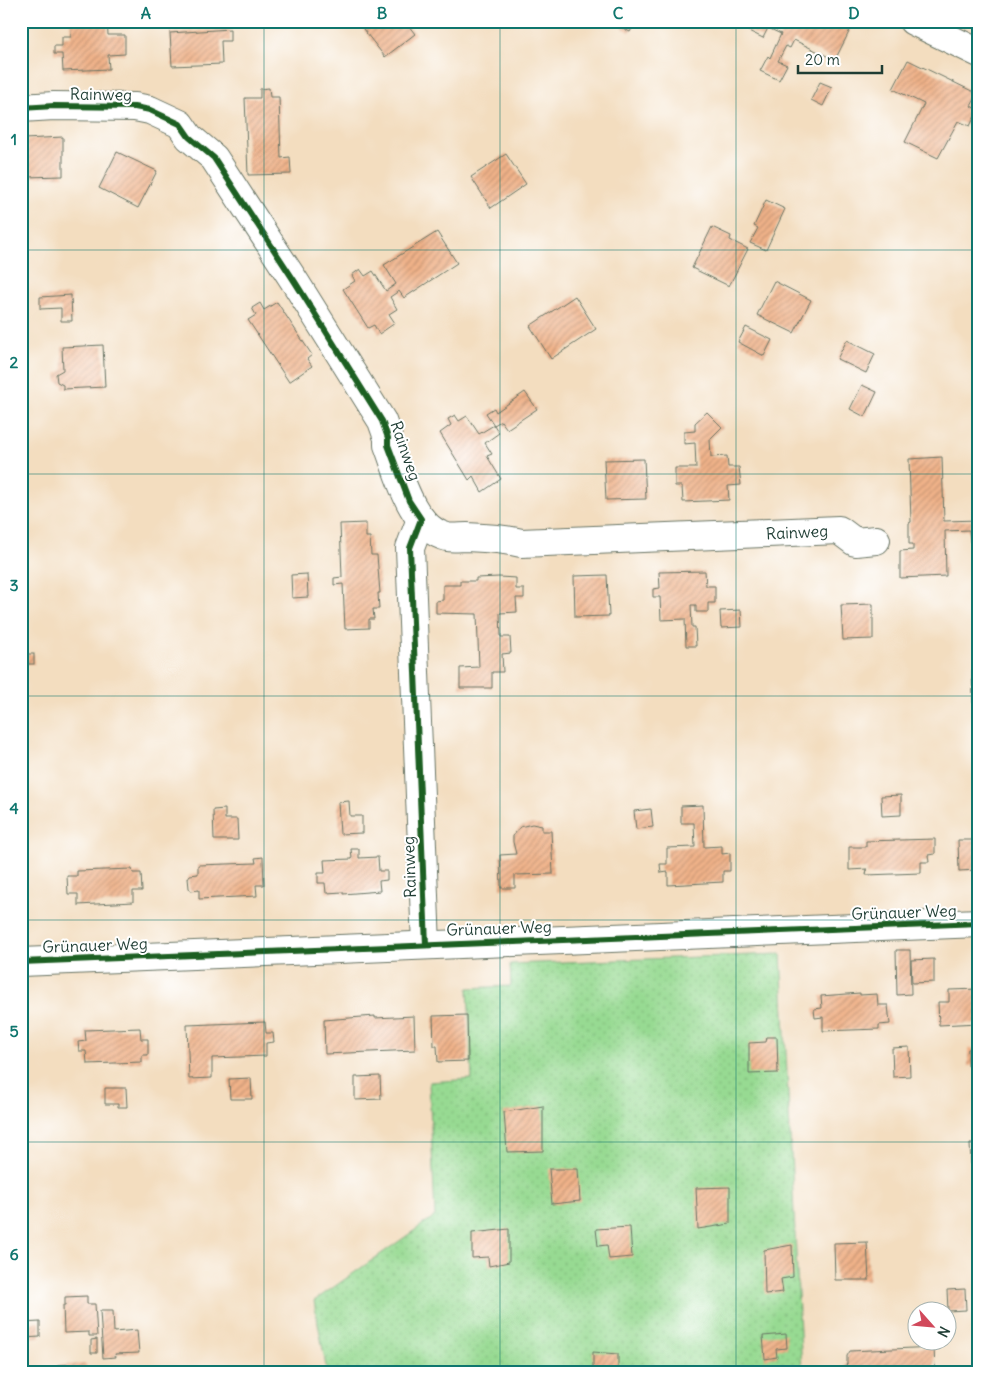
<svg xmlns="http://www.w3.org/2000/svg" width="1000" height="1393" font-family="Delius,sans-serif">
	<defs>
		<pattern id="park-dots" width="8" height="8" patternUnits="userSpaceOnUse" patternTransform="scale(1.25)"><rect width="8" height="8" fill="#97da92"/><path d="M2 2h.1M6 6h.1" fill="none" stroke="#82bc7e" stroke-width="1.8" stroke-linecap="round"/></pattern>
		<pattern id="building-hatch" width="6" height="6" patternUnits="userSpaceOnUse" patternTransform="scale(1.25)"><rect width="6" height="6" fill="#f0b289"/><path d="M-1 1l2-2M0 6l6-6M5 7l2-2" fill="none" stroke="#c29271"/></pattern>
	</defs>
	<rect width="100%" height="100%" fill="#fff"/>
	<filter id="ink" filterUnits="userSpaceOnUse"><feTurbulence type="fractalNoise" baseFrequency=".02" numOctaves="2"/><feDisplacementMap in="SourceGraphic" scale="10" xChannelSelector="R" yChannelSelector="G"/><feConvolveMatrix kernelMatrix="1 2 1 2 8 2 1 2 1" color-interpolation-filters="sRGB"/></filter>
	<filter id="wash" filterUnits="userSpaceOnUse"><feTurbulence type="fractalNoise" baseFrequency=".0096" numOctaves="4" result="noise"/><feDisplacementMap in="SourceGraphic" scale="20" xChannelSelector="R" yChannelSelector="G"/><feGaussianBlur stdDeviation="1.12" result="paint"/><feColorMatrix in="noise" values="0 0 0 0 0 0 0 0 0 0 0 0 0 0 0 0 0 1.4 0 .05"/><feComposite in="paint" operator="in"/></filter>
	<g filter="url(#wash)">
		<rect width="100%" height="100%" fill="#f3ddbf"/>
		<path fill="url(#park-dots)" stroke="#5b8c63" d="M781 954 802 1372H327L314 1301 435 1216 429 1082 472 1079 468 988 511 986 510 964Z"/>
		<g id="blocks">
			<g fill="url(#building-hatch)">
				<path d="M70 21H107L108 35H125V54L108 55 109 69 63 71 62 54H54V46H62V37H71Z"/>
				<path d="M373 21H405L415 34 385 57 363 29Z"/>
				<path d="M624 21H636L630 32 621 27Z"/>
				<path d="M733 21H832L850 30 835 60 794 40 790 48 786 46 778 61 787 65 779 80 760 71 768 56 770 58 781 34 768 28 763 38 732 23Z"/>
				<path d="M230 29V41H221L222 64 172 66 170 33Z"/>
				<path d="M908 60 978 94 971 106 978 110 970 126 958 121 938 158 905 142 924 104 893 89Z"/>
				<path d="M820 82 832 87 823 106 811 100Z"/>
				<path d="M269 88 270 97H279L281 158 290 157 291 174 248 175 245 98H260V89Z"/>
				<path d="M63 137V176L25 177 24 139Z"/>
				<path d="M117 152 157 171 138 208 99 188Z"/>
				<path d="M506 154 526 184 491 208 471 177Z"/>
				<path d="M766 200 785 209 766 250 750 243 758 228 754 226Z"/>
				<path d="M712 227 731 236 730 240 748 249 729 286 692 268Z"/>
				<path d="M437 232 457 263 404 298 399 291 390 297 397 309 389 314 395 323 379 334 374 325 368 328 343 289 355 281 352 275 360 269 365 276 373 271 386 291 396 284 384 265Z"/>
				<path d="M774 281 811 300 794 333 757 315Z"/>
				<path d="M71 295 72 321H61V308L40 309V297Z"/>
				<path d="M575 296 596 329 551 359 530 326Z"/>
				<path d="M277 302 312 355 307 359 312 366 289 382 248 320 256 315 252 308 260 303 264 310Z"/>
				<path d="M746 327 772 340 764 356 738 342Z"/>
				<path d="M847 340 875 354 866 373 837 359Z"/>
				<path d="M103 345 105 387 63 389V385L57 382 56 374 63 370 62 347Z"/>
				<path d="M862 385 877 392 865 417 850 409Z"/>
				<path d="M525 392 537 409 507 429 501 421 494 425 486 413 494 408 496 412Z"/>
				<path d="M707 412 722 427 710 439 711 457 727 456 728 467H739L741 485 728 486 729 500 683 502 682 486H675V468H696L695 443 684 444V432L695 431V423Z"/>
				<path d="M455 415 459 421 467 416 479 434 494 425 499 433 485 443 492 454 487 456 501 479 482 492 473 476 469 480 440 433 451 425 448 419Z"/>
				<path d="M942 457 944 521 979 520V541L970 542 969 530 945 531 946 576 900 578V551L913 550V544H909V523L911 522 909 459Z"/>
				<path d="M644 459 646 499 606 500 604 460Z"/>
				<path d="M366 523V537H370L371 555H377L380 593H378L379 609H373L374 619H369V628L345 629 343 584 334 585V578L342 577 340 524Z"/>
				<path d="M705 571 706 586H715V603H708V612H696V605H691L692 627H695L696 646H686L685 619 661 620 660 597H653V589L660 588 659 572Z"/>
				<path d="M307 574 308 597 292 598 291 575Z"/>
				<path d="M607 575 609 616 575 617 574 576Z"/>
				<path d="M499 577 516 578V589H524V598H516L517 612 500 613 501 637H510L511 653 502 654 503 672H492V688H460V668L479 667 477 614 436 613V601L443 600V585H460V581H476V578Z"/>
				<path d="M873 604V639L843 640 841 605Z"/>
				<path d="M741 610 742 627 721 628 720 611Z"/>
				<rect x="21" y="654" width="13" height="10"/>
				<path d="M972 670H979V703H973Z"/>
				<path d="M901 795V815L882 816 881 796Z"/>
				<path d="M349 801 350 816H362V833L340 834 338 802Z"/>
				<path d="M703 805 704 847 722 846V854L730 853V871H723V882L668 885V872L661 873 660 864H667V848L695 847 694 823H681V806Z"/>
				<path d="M225 809V819H237L238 840H214L213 810Z"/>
				<path d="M651 809 653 827 636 829 634 811Z"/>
				<path d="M532 824 542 826V831H551L553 874 515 875V888H501L500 855 516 854 513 842V836L520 827Z"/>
				<path d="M935 839V854L928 855 929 862H921V873L866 875 867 869 849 870V847H866V841Z"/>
				<path d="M958 840H976L978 870 959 871Z"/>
				<path d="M351 849H359V858L378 857 379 871H387V880L379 881 380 891 343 894V892L326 893 325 883H318V873H325L324 860 352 859Z"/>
				<path d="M263 857 264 885H256L257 896 199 899V890L191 891 189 888 188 878 190 875 198 874V865L256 863 255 858Z"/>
				<path d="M132 869 133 873H141L142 891H133V902L78 905V894H68L67 876H77V871Z"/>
				<path d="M896 950H910L911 994 897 995Z"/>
				<path d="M934 959V982L912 983 911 960Z"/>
				<path d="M979 989V1023L939 1025 938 1002H949V990Z"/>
				<path d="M860 993V995L877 994 878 1005H888L890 1024 879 1025V1029L823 1031V1017L815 1018 814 1009 822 1008 821 996Z"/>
				<path d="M467 1015 468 1061 438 1062 437 1046H434L433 1016Z"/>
				<path d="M375 1016V1018L414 1016 415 1050 325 1054 324 1020Z"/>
				<path d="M265 1022 266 1033H273L274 1042 266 1043V1056L212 1058V1078L189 1079 187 1025Z"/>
				<path d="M140 1028 141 1039H148V1055H142V1062L87 1064 86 1051H79L78 1042 86 1041 85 1030Z"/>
				<path d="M21 1033H26L27 1055H21Z"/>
				<path d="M767 1037H777L778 1073 749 1074V1043L766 1042Z"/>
				<path d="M909 1047 910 1076 893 1077 892 1048Z"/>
				<path d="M979 1048V1065L968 1066V1049Z"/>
				<path d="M380 1076 381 1099 355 1100V1077Z"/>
				<path d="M251 1078 252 1099H230L229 1079Z"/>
				<path d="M105 1088H126L127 1107H118V1104H105Z"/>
				<path d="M543 1106V1151L507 1152 504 1112Z"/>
				<path d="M979 1143V1184L972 1185 970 1144Z"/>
				<path d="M549 1169H578L580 1201 552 1204Z"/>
				<path d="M730 1187V1224L698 1229 696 1188Z"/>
				<path d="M630 1227 632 1257 609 1259 607 1245 598 1246 596 1229Z"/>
				<path d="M509 1229V1262L489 1266 488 1257 472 1258V1233Z"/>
				<path d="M867 1242 869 1280H835L834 1243Z"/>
				<path d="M792 1245 793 1277 781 1279 783 1292 765 1294 764 1250Z"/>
				<path d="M965 1289 966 1310 948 1311 947 1290Z"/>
				<path d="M87 1296V1304H95L97 1336H89V1332L64 1333 63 1305H65V1297Z"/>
				<path d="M100 1311H113L114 1332 137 1330 139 1353 115 1354 116 1357 103 1358Z"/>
				<path d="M40 1322V1337L23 1338 22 1323Z"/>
				<path d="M786 1334 787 1348 776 1349 777 1357 765 1359 763 1336Z"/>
				<path d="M97 1339V1353H91V1340Z"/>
				<path d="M934 1347 935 1372H843V1368L847 1364V1356L850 1351Z"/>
				<path d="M593 1352 618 1354V1372H593Z"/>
				<path d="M86 1364 87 1372H59L58 1365Z"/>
			</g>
		</g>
	</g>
	<g filter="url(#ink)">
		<use href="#blocks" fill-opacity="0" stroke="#697565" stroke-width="1"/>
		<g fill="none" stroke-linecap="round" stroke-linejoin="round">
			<defs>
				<g id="minor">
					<path d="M913 21 979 53"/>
					<path d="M21 108 54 106 135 107 150 110 180 124 189 137 214 158 295 282 382 421 388 438V445C399 474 412 529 447 537 453 538 461 537 467 537 486 538 502 538 521 543L839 530 855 542 876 540"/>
					<path d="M421 519 410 548 426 945"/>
					<path d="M21 962 979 923"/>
				</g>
			</defs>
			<use href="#minor" stroke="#697565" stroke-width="30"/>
			<use href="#minor" stroke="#fff" stroke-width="28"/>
			<defs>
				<g id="cycleway">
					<path d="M21 108 54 106 135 107 150 110 180 124 189 137 214 158 295 282 382 421 388 438V445L409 501 421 519 410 548 426 945"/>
					<path d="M21 962 979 923"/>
				</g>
			</defs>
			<use href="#cycleway" stroke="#fff" stroke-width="9"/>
			<use href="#cycleway" stroke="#1b5e20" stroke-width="6"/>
		</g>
	</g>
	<path fill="none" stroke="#0f766e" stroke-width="1" stroke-opacity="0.55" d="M264 21V1372M500 21V1372M736 21V1372M21 250H979M21 474H979M21 696H979M21 920H979M21 1142H979"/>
	<g text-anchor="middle" stroke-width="4" stroke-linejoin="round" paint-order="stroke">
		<g font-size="16" fill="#1f3d34" stroke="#fff">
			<text transform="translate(101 94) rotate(1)" y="6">Rainweg</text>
			<text transform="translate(406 451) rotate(71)" y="6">Rainweg</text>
			<text transform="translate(797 532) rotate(-3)" y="6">Rainweg</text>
			<text transform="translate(409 867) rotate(-92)" y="6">Rainweg</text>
			<text transform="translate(904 912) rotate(-2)" y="6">Grünauer Weg</text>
			<text transform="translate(499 928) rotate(-2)" y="6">Grünauer Weg</text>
			<text transform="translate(95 945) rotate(-2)" y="6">Grünauer Weg</text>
		</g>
	</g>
	<rect width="1000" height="1393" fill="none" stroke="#fff" stroke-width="55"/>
	<g transform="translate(932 1326) rotate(117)"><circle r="24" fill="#ffffff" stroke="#a5b1ae"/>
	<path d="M0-4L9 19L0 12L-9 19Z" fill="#d1495b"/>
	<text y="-8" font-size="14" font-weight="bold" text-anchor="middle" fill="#1f3d34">N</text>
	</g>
	<path d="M798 65v8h84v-8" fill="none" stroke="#1f3d34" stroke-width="2.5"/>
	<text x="805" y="65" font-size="15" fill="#1f3d34" stroke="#ffffff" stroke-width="4" paint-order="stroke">20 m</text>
	<rect x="28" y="28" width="944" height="1338" fill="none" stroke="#0f766e" stroke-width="2"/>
	<g font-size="16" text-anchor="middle" font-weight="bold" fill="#0f766e">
		<text x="146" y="19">A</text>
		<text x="382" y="19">B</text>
		<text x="618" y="19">C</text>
		<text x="854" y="19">D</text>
		<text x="14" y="145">1</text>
		<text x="14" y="368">2</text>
		<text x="14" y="591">3</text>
		<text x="14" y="814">4</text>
		<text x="14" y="1037">5</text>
		<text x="14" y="1260">6</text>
	</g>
</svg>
